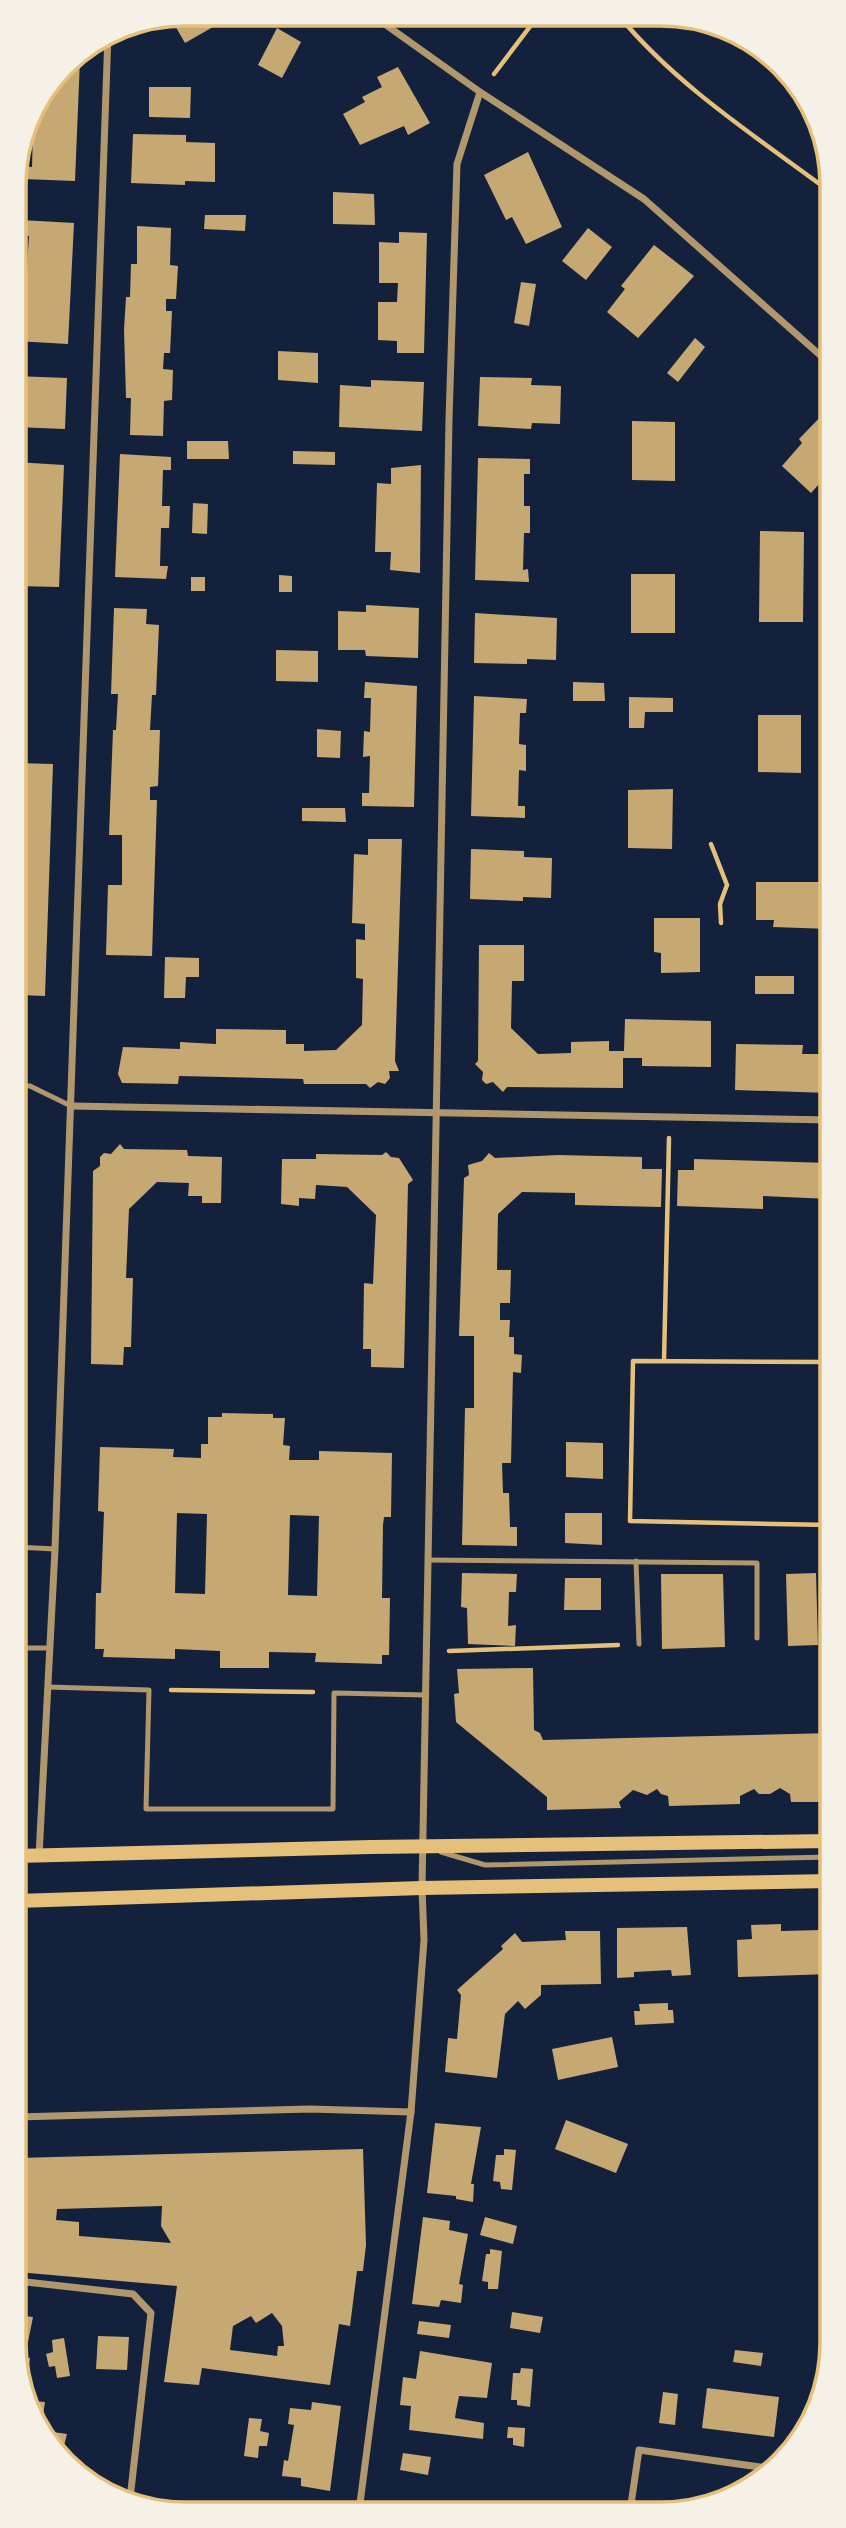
<svg xmlns="http://www.w3.org/2000/svg" width="846" height="2528" font-family="'Crimson Pro',serif">
	<rect width="100%" height="100%" fill="#14213d"/>
	<g fill="#c6a872" fill-rule="evenodd">
		<path d="M191 14H214L220 23 185 43 170 17Z"/>
		<path d="M277 28 301 42 282 78 258 65Z"/>
		<path d="M70 59 80 60 75 181 23 179V166L32 167 33 131 26 130 32 109Z"/>
		<path d="M398 67 430 123 408 135 404 126 360 145 343 114 365 102 362 97 382 87 377 77Z"/>
		<path d="M149 87H191L190 118 149 117Z"/>
		<path d="M133 134 186 135V142L215 143V182L185 181V185L131 183Z"/>
		<path d="M528 152 562 227 526 244 512 217 506 220 484 175Z"/>
		<path d="M333 192 374 194 375 225 333 224Z"/>
		<path d="M205 215H246L245 231 204 229Z"/>
		<path d="M21 220 74 223 68 344 16 341 17 329 25 330 26 297 18 296V281L19 269 27 270 28 251 29 236 20 235Z"/>
		<path d="M137 226 171 228 170 265 178 266 176 299H166V311H172L171 333 170 353H164L163 369 173 370 172 400 164 401 163 436 130 435 131 398H126L124 330 126 297H130L131 264H137Z"/>
		<path d="M588 228 612 247 586 280 562 261Z"/>
		<path d="M399 232 427 233 424 353H397V341L378 340V302H397L398 283H379V242L399 243Z"/>
		<path d="M654 245 694 276 638 338 607 312 625 289 621 286Z"/>
		<path d="M521 282 536 284 529 326 514 323Z"/>
		<path d="M695 338 705 347 678 382 667 373Z"/>
		<path d="M278 351 318 353V383L278 380Z"/>
		<path d="M15 376 67 378 65 429 15 427Z"/>
		<path d="M480 377 532 378 531 385 561 386 560 424 532 423 531 429 478 426Z"/>
		<path d="M371 380 424 382 422 431 339 427 340 385 371 387Z"/>
		<path d="M829 408V473L811 493 782 466 802 443 799 439Z"/>
		<path d="M632 421 675 422V481L632 480Z"/>
		<path d="M187 441H228L229 459H187Z"/>
		<path d="M293 451 335 452V465L293 464Z"/>
		<path d="M120 454 171 457V470H163L162 506H170L169 528H161L160 566H168L166 579 115 577Z"/>
		<path d="M478 458 530 459V474H524V506H530V533H524L523 570 528 569 529 582 475 580Z"/>
		<path d="M15 462 64 465 59 587 15 586Z"/>
		<path d="M421 465 420 573 390 570 391 552H375L377 483 391 484V468Z"/>
		<path d="M193 503 208 504 207 534 192 533Z"/>
		<path d="M760 531 804 532 803 622H759Z"/>
		<rect x="631" y="574" width="44" height="59"/>
		<path d="M279 575 292 576V592H279Z"/>
		<rect x="191" y="577" width="14" height="14"/>
		<path d="M366 605 419 608 418 658 366 656 365 650H338V611L366 612Z"/>
		<path d="M114 608 147 609 146 624 159 625 156 695H152L150 730H160L158 786 150 787V800H157L152 956 106 955 108 885H122V835H109L113 730H116L118 694H111Z"/>
		<path d="M475 613 557 618 556 660 527 659V664L474 663Z"/>
		<path d="M276 650 318 651V682L276 681Z"/>
		<path d="M365 682 417 686 414 807 362 806V793H369L370 756 363 757 364 731 370 732 371 698H364Z"/>
		<path d="M573 682 604 683 605 701H573Z"/>
		<path d="M474 696 527 699 526 713H520L519 744 526 745V771L519 770 518 806H525V818L471 816Z"/>
		<path d="M629 697 673 698V712H645L644 728H629Z"/>
		<path d="M758 715H801V773L758 772Z"/>
		<path d="M317 729 341 731 340 758 317 757Z"/>
		<path d="M15 763 53 764 45 996 19 995 23 881H15V839L23 840 25 821 15 820Z"/>
		<path d="M673 789 672 849 628 848V790Z"/>
		<path d="M302 808H345L346 822 302 821Z"/>
		<path d="M368 839H402L395 1061 399 1071H389L390 1078 385 1084 378 1082 370 1088 366 1084H304L303 1079 179 1076 178 1084 122 1083 118 1074 123 1047 180 1049V1042L216 1044V1029L286 1030V1044H304V1051L336 1050 362 1025 363 979 356 978V939L365 940V924L352 923 354 854 368 855Z"/>
		<path d="M471 849 524 851V857L552 858 551 898 523 897V901L470 899Z"/>
		<path d="M756 882H830V929L773 927 774 920H756Z"/>
		<path d="M654 918H700V972L661 973V953L654 952Z"/>
		<path d="M479 945H524V981H512L511 1028 538 1054 571 1053V1042L609 1041V1051H624L625 1019 711 1021V1067L642 1066V1058H623V1088L507 1087 503 1092 493 1082 486 1084 482 1080 483 1072 475 1064 478 1061Z"/>
		<path d="M165 957 199 958V977H186L185 998H164Z"/>
		<rect x="755" y="976" width="39" height="18"/>
		<path d="M736 1044 803 1045 802 1054H830V1093L735 1090Z"/>
		<path d="M16 1048 23 1050V1071H16Z"/>
		<path d="M120 1144 124 1149 187 1150 188 1156 222 1157 221 1203H202V1196H188L189 1183 157 1182 129 1209 126 1278H133L131 1347H124L123 1365 91 1364 93 1171 100 1166V1157L104 1153 111 1154Z"/>
		<path d="M386 1152 391 1157 399 1158 413 1180 408 1184 404 1368 371 1367V1349H363L364 1283 373 1284 376 1215 347 1187 316 1185 315 1199 299 1198V1206L281 1204 282 1159H316V1154L382 1155Z"/>
		<path d="M489 1153 495 1158 558 1155 642 1157V1169H662L661 1207 575 1205V1193L522 1192 498 1214 497 1270H511L510 1303H500V1320H510L509 1337H514V1354L522 1355 521 1373 513 1372 511 1463H502L503 1493H509L510 1527H517V1546L462 1545 465 1408H474V1336H459L464 1178 469 1175 468 1165 482 1161Z"/>
		<path d="M694 1159 830 1163V1199L763 1196V1209L677 1206 678 1170H694Z"/>
		<path d="M16 1162 18 1168 27 1169 21 1330H16Z"/>
		<path d="M222 1413 273 1414V1418H285L283 1445 290 1446 289 1460H319V1451L392 1453 391 1517H384L383 1525 382 1598H390L389 1655H382V1664L315 1662 316 1653 269 1652V1668H220V1651L175 1649V1659L103 1657 104 1649H95L96 1593H101L104 1512 98 1511 100 1447 174 1449 173 1457 201 1458V1444H208V1417H222ZM177 1513 207 1514 205 1594 175 1593ZM290 1515 319 1516 317 1596 288 1595Z"/>
		<path d="M566 1442 603 1443V1479L566 1477Z"/>
		<path d="M565 1513H602V1545L565 1543Z"/>
		<path d="M462 1573 517 1574 516 1592H509L508 1626 516 1625 515 1646 468 1644 467 1608 461 1607Z"/>
		<path d="M816 1573 818 1645 788 1646 786 1574Z"/>
		<path d="M661 1574H723L725 1647 662 1649Z"/>
		<path d="M565 1578H601V1610H564Z"/>
		<path d="M533 1668 534 1730 540 1733 543 1740 831 1733V1802H791L790 1794 780 1788 770 1794H759L754 1789 740 1796V1804L669 1806 668 1796 661 1794 657 1789 647 1795 633 1790 619 1802 621 1808 547 1810V1797L456 1722 454 1694 459 1693 457 1669Z"/>
		<path d="M821 1923H831V1974L738 1977 737 1940 752 1939 751 1925 781 1924V1931L821 1930Z"/>
		<path d="M687 1927 691 1975 672 1976 671 1970 653 1971 634 1972V1977L617 1978V1928Z"/>
		<path d="M565 1931H600L601 1984 541 1985V1995L525 2009 518 2001 505 2014 497 2078 445 2072 448 2038 457 2039 461 1995 457 1990 503 1949 501 1946 515 1933 522 1942 545 1941 566 1940Z"/>
		<path d="M668 2003V2010H673L674 2023 635 2025 634 2011H640L639 2004Z"/>
		<path d="M612 2037 618 2067 558 2080 552 2049Z"/>
		<path d="M566 2120 628 2144 616 2173 555 2149Z"/>
		<path d="M435 2123 481 2127 471 2184H474L473 2202 456 2199V2196L427 2193Z"/>
		<path d="M363 2149 366 2245 363 2271H357L350 2326 339 2324 330 2385 202 2368 199 2385 164 2382 177 2286 17 2272V2158ZM162 2206 161 2226 171 2243 79 2236V2222L56 2220 57 2209ZM272 2313 282 2326 284 2346H278L277 2356 230 2350 233 2326 251 2316 256 2323Z"/>
		<path d="M504 2149 516 2150 512 2190 501 2189 500 2182 493 2181 496 2155H504Z"/>
		<path d="M423 2217 450 2221 449 2230 468 2234 459 2284 463 2285 461 2303 441 2300 439 2307 412 2304Z"/>
		<path d="M485 2217 517 2226 513 2244 480 2235Z"/>
		<path d="M490 2249 502 2251 498 2289H488V2282L482 2281 486 2254H490Z"/>
		<path d="M512 2312 543 2317 540 2333 510 2328Z"/>
		<path d="M17 2315 33 2317 25 2357 30 2358 26 2392 17 2377Z"/>
		<path d="M419 2321 451 2325 449 2338 417 2334Z"/>
		<path d="M98 2336 129 2337 127 2370 96 2369Z"/>
		<path d="M64 2338 70 2376 57 2378 55 2366 49 2367 46 2354 53 2352 52 2340Z"/>
		<path d="M735 2350 763 2353 761 2366 733 2362Z"/>
		<path d="M420 2351 492 2363 487 2398 459 2396 456 2411 455 2418 484 2423 483 2439 409 2430 411 2406 400 2405 403 2377 416 2379Z"/>
		<path d="M521 2368 533 2369 530 2407 517 2405V2400H511L513 2373H520Z"/>
		<path d="M707 2388 779 2397 774 2437 702 2428Z"/>
		<path d="M663 2392 678 2394 675 2425 659 2423Z"/>
		<path d="M32 2401 45 2402 43 2416 38 2415Z"/>
		<path d="M312 2402 341 2406 330 2491 301 2486V2478L282 2476 284 2460 288 2461 294 2425 288 2424 290 2408 311 2410Z"/>
		<path d="M249 2418 262 2419 260 2431 269 2433 267 2446H259L258 2458 244 2456Z"/>
		<path d="M508 2427 525 2428 524 2447 513 2445V2438H507Z"/>
		<path d="M53 2432 67 2434 61 2458 51 2440Z"/>
		<path d="M403 2453 431 2457 428 2475 400 2470Z"/>
	</g>
	<g fill="none" stroke-linecap="round" stroke-linejoin="round">
		<g stroke="#e5c07b" stroke-width="4.5">
			<path d="M620 17C677 86 758 138 829 191"/>
			<path d="M494 74 538 16"/>
			<path d="M711 844 727 885 720 904 721 923"/>
			<path d="M664 1361 669 1138"/>
			<path d="M830 1362 633 1361 630 1521 831 1525"/>
			<path d="M449 1651 618 1645"/>
			<path d="M171 1690 313 1692"/>
		</g>
		<g stroke="#b1986c" stroke-width="5">
			<path d="M16 1085 30 1086 71 1106"/>
			<path d="M16 1547 55 1549"/>
			<path d="M428 1560 757 1563V1638"/>
			<path d="M636 1561 639 1644"/>
			<path d="M16 1648H50"/>
			<path d="M48 1687 149 1690 146 1809H333L334 1693 426 1695"/>
			<path d="M441 1852 485 1865 831 1857"/>
		</g>
		<g stroke="#b1986c" stroke-width="7">
			<path d="M372 15 480 92 644 199 829 363"/>
			<path d="M71 1106 830 1120"/>
			<path d="M39 1856 55 1549 108 34"/>
			<path d="M17 2117 310 2109 411 2112"/>
			<path d="M17 2281 133 2294 151 2313 130 2499"/>
			<path d="M359 2511 411 2112 424 1940 422 1888 449 420 457 164 480 92"/>
			<path d="M630 2511 639 2450 774 2469"/>
		</g>
		<g stroke="#e5c07b" stroke-width="14">
			<path d="M17 1856 371 1847 831 1841"/>
			<path d="M17 1901 422 1888 831 1881"/>
		</g>
	</g>
	<path d="M0 0H846V2528H0ZM185 26H661A159 159 0 0 1 820 185V2343A159 159 0 0 1 661 2502H185A159 159 0 0 1 26 2343V185A159 159 0 0 1 185 26Z" fill="#f6f1e7" fill-rule="evenodd"/>
	<path fill="none" stroke="#e5c07b" stroke-width="3.5" d="M185 26H661A159 159 0 0 1 820 185V2343A159 159 0 0 1 661 2502H185A159 159 0 0 1 26 2343V185A159 159 0 0 1 185 26Z"/>
</svg>
